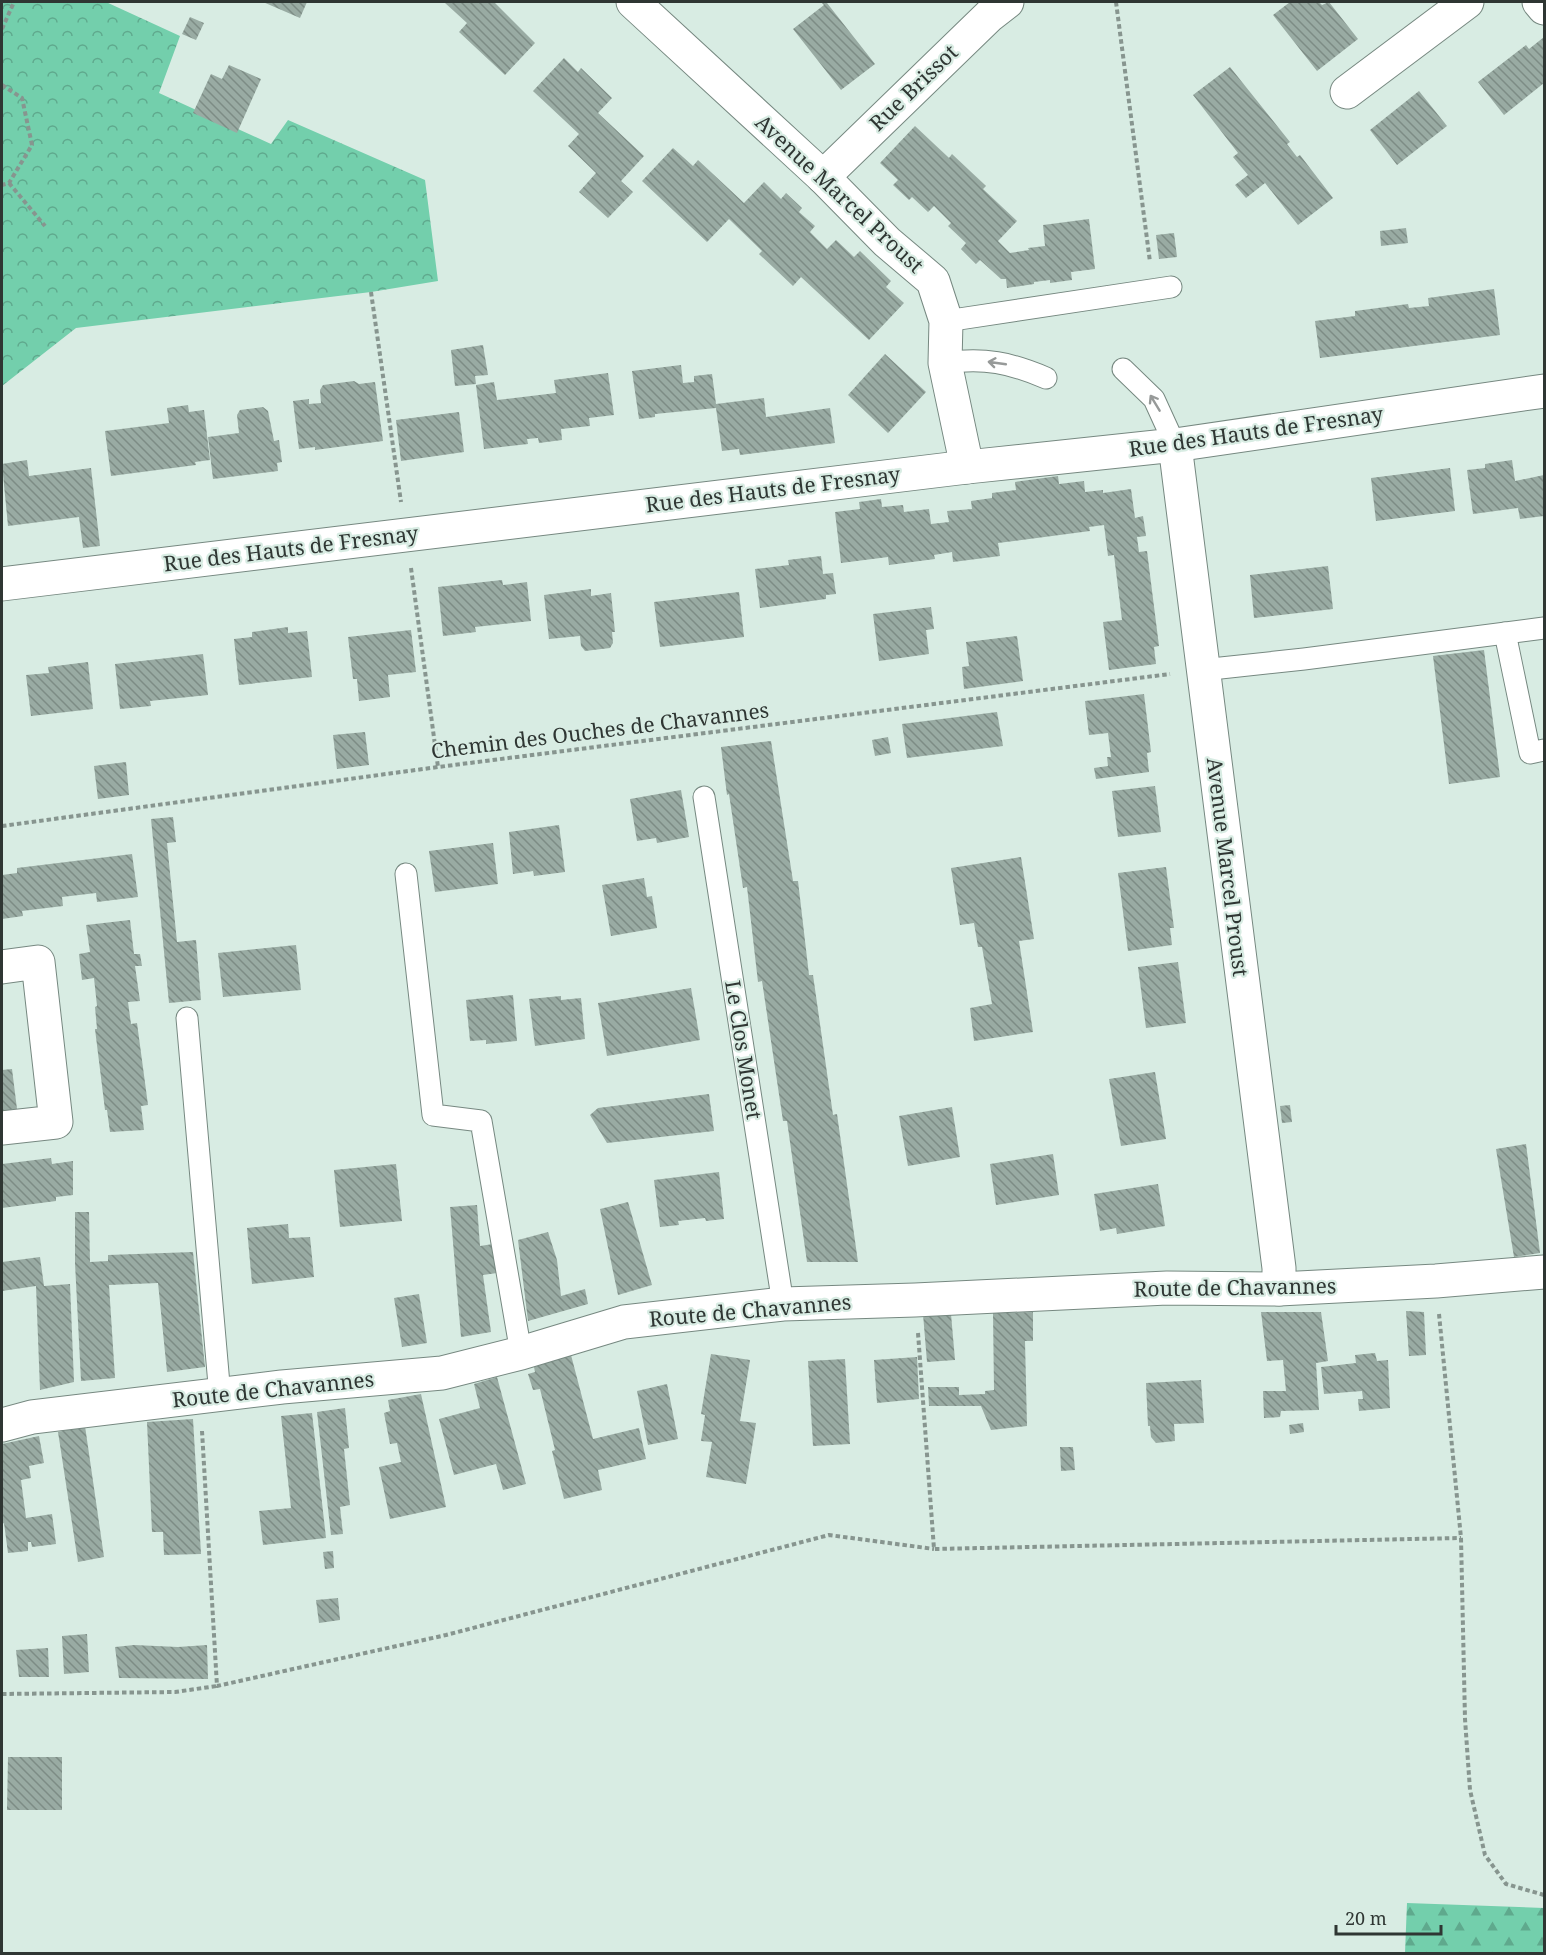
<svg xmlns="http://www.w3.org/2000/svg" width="1546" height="1955" font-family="'Noto Serif',serif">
	<defs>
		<pattern id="forest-firs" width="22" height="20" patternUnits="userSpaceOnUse" patternTransform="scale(1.5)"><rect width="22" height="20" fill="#73cfac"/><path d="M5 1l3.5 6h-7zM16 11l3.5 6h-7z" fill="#5fa98d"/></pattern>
		<pattern id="park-crowns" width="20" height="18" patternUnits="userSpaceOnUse" patternTransform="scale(1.5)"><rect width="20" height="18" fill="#73cfac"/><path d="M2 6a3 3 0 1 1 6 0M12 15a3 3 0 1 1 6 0" fill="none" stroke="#5fa98d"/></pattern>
		<pattern id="building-back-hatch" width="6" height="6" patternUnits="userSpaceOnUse" patternTransform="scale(1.5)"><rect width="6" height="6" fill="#99aba3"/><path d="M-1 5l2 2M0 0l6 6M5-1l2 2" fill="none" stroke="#7d8c85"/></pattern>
	</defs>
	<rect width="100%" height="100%" fill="#d8ece3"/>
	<path fill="url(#forest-firs)" d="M1407 1903 1544 1908V1953H1405Z"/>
	<path fill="url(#park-crowns)" d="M2 2H106L180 36 159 93 271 144 288 120 425 180 438 281 371 292 76 328 2 386Z"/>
	<g fill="url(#building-back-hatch)">
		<path d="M263 2H307L300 18Z"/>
		<path d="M444 2H494L535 43 505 75 459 32 467 23Z"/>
		<path d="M821 2H828L827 3 875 64 841 90 793 29 824 5Z"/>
		<path d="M1290 2H1319L1322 5 1329 2 1358 39 1317 71 1273 15Z"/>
		<path d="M190 17 204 23 196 40 182 34Z"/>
		<path d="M1544 37V83L1504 115 1478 82 1526 45 1529 49Z"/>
		<path d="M564 58 578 72 581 68 612 98 598 113 644 156 621 181 633 192 608 218 579 192 596 173 568 146 579 134 533 91Z"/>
		<path d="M229 65 261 79 237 133 193 113 211 74 222 79Z"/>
		<path d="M1230 67 1290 142 1287 144 1297 157 1300 155 1333 198 1298 225 1265 183 1246 198 1235 185 1248 175 1233 157 1238 153 1193 95Z"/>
		<path d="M1419 91 1447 126 1397 165 1370 130Z"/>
		<path d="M915 126 949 158 952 154 986 186 983 189 1017 221 998 241 1010 253 1029 250 1028 248 1045 246 1043 225 1089 219 1095 269 1071 272 1072 280 1050 283V280L1034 282V284L1007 288 1006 279H1001L980 260 976 264 961 249 966 243 948 226 951 223 934 206 928 212 912 197 909 200 893 185 898 180 880 163Z"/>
		<path d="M673 148 693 166 698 160 744 203 764 182 781 199 786 193 802 208 799 212 815 226 810 232 827 249 836 240 854 257 860 251 891 281 886 287 904 303 869 340 801 277 793 286 759 254 762 251 729 219 707 242 642 181Z"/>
		<path d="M1406 228 1408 243 1381 246 1380 231Z"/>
		<path d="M1174 233 1177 257 1159 259 1156 235Z"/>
		<path d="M1494 289 1500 335 1320 358 1315 321 1355 316V311L1408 304 1409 308 1429 306 1428 298Z"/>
		<path d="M483 345 488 375 475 376 476 384 455 386 451 350Z"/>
		<path d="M885 354 926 392 888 433 848 395Z"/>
		<path d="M681 365 683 383 694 382V376L712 374 716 404 764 398 766 417 830 408 835 443 740 455 739 449 722 451 716 408 655 414V417L639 419 632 371Z"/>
		<path d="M608 373 614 415 589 418 590 426 561 429 562 440 539 443 538 438 527 439 528 444 484 449 476 385 494 382 497 400 556 393 554 380Z"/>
		<path d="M354 381 359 384 375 382 383 441 315 450V447L299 449 293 401 309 399V404L321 403 320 390 323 385Z"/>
		<path d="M188 405 189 412 204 410 210 460 195 462 196 465 111 476 105 431 169 423 167 408Z"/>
		<path d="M263 407 268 411 274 441 279 440 282 462 277 463 278 471 213 479 208 437 239 433 237 415 240 410Z"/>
		<path d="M459 412 464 452 401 461 396 420Z"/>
		<path d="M27 460 29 476 91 468 100 546 83 548 79 517 8 526 2 464Z"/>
		<path d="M1512 460 1515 481 1544 475V516L1520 519 1518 508 1473 514 1467 470 1485 468V464Z"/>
		<path d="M1450 468 1455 511 1376 521 1371 478Z"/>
		<path d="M1058 476 1059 484 1084 481 1085 492 1103 490V493L1131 489 1135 518 1143 516 1146 536 1137 537 1139 552 1147 551 1159 646 1154 647 1156 664 1109 670 1103 622 1122 620 1114 555 1108 556 1104 525 1089 527 1090 531 998 543 1000 556 953 562 952 552 934 555 935 559 889 565 888 557 841 563 835 512 860 509 859 502 881 499 882 507 903 505 904 512 929 509 931 524 949 522 947 511 972 509 971 501 992 498V493L1016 490 1015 482Z"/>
		<path d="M821 556 823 574 833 573 836 594 826 595V599L760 608 755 569 789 565 788 560Z"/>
		<path d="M1328 566 1333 609 1254 618 1250 575Z"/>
		<path d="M502 580 503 585 527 582 531 621 475 627 476 632 443 636 438 587Z"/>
		<path d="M591 589V596L611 593 615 632H612L613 643 610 648 585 651 581 646 580 636 549 639 544 595Z"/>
		<path d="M739 592 744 637 660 647 654 602Z"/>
		<path d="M931 607 934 629 926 630 929 654 879 661 873 614Z"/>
		<path d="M288 627V633L307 631 312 677 239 685 234 639 252 637V632Z"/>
		<path d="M411 630 416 672 388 675 390 697 359 701 357 679H353L348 637Z"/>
		<path d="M1017 636 1023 681 964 689 962 667 969 666 966 642Z"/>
		<path d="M1484 650 1500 777 1449 784 1433 656Z"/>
		<path d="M203 654 208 695 150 701 151 706 120 709 115 664Z"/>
		<path d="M88 662 93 709 31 716 26 675 49 673 48 667Z"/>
		<path d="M1144 694 1151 752 1147 753 1149 772 1096 779 1094 768 1108 766 1107 757H1111L1108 733 1089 735 1085 701Z"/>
		<path d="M997 712 1003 746 907 758 902 724Z"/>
		<path d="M365 732 369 765 337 769 333 735Z"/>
		<path d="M888 737 891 753 875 756 872 740Z"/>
		<path d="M771 741 793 881H798L809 975H813L833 1115 837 1114 858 1262H807L787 1121H783L762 981 758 982 747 887 743 888 729 794 727 795 721 747Z"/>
		<path d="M126 762 129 795 98 799 94 766Z"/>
		<path d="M1155 786 1161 832 1118 837 1112 791Z"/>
		<path d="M681 790 689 837 657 843 656 838 637 841 630 799Z"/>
		<path d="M173 817 176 842 167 843 177 942 196 940 201 1000 169 1003 151 819Z"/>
		<path d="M559 825 565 872 534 876 533 871 513 874 509 832Z"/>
		<path d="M493 843 498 884 435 892 429 851Z"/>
		<path d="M132 854 138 897 97 902 96 893 62 897 63 906 22 911 23 916 2 919V875L17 873V868Z"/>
		<path d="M1021 857 1034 939 1019 941 1033 1032 974 1041 970 1008 992 1004 982 947H978L974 923 960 925 951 868Z"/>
		<path d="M1166 867 1174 928H1170L1172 945 1128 951 1118 873Z"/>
		<path d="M644 878 647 897 652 896 657 928 611 936 602 885Z"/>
		<path d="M130 920 134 954H140L142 966H135L140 1001 128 1002 131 1024 137 1023 148 1105 141 1106 144 1130 110 1132 107 1110H105L95 1029H97L95 1007 97 1006 94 978 82 980 79 954 90 952 86 925Z"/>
		<path d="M296 945 301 990 223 997 218 953Z"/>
		<path d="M1178 962 1186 1023 1146 1028 1138 967Z"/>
		<path d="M691 988 700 1040 607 1056 598 1003Z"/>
		<path d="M513 995 517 1041 486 1044V1040L470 1041 466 1000Z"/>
		<path d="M561 996V1000L581 998 585 1039 535 1046 529 999Z"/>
		<path d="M12 1069 17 1109 2 1111V1070Z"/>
		<path d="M1155 1072 1166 1139 1121 1146 1109 1079Z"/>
		<path d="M709 1094 714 1131 607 1143 590 1115 598 1108Z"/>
		<path d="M1290 1105 1292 1122 1282 1123 1280 1106Z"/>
		<path d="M952 1107 960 1157 908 1166 899 1116Z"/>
		<path d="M1526 1144 1540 1253 1514 1257 1496 1149Z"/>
		<path d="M1053 1154 1059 1195 996 1205 990 1164Z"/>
		<path d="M51 1158 52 1164 73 1161V1195L56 1197V1201L2 1208V1164Z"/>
		<path d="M396 1164 402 1221 340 1227 334 1170Z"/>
		<path d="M719 1172 724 1219 706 1221 705 1218 678 1221 679 1225 660 1227 654 1180Z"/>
		<path d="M1158 1184 1165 1226 1117 1234 1116 1228 1100 1231 1094 1194Z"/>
		<path d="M628 1202 652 1285 618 1295 600 1209Z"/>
		<path d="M477 1205 480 1246 493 1244 497 1273 483 1275 491 1332 461 1337 450 1207Z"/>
		<path d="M75 1212H89L90 1262 108 1261V1255L193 1252 205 1367 167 1372 158 1283 109 1285 115 1378 81 1381 75 1263Z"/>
		<path d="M288 1224 289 1238 310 1237 314 1277 252 1284 247 1228Z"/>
		<path d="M548 1232 557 1260 561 1296 585 1289 588 1304 528 1321 518 1240Z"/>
		<path d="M40 1257 44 1286 70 1284 74 1382 40 1390 36 1286 2 1291V1262Z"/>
		<path d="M419 1294 427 1343 402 1347 394 1298Z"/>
		<path d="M1406 1311 1424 1312 1426 1355 1409 1356Z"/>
		<path d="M1033 1312V1341H1025L1027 1426 991 1430 981 1406H929L928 1387H959V1395L985 1394V1391L994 1390 993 1313Z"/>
		<path d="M1261 1312H1321L1328 1361 1316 1363 1319 1410 1281 1411 1280 1417 1264 1418 1263 1391H1286L1283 1360 1267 1361Z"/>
		<path d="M923 1314H951L955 1360 927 1362Z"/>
		<path d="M1375 1353 1377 1361 1388 1360 1390 1408 1359 1411 1358 1399H1363L1362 1391 1324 1394 1321 1367 1356 1363 1355 1355Z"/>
		<path d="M711 1354 750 1360 740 1421 756 1423 746 1484 706 1477 712 1442 701 1441 705 1415 701 1414Z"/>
		<path d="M571 1355 593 1439 639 1428 646 1459 598 1470 602 1490 564 1499 552 1451 555 1450 540 1389 533 1390 528 1374 535 1372 534 1367Z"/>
		<path d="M917 1357 919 1399 877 1403 874 1360Z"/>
		<path d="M845 1359 850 1444 813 1446 808 1361Z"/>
		<path d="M497 1377 526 1484 503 1490 496 1464 454 1475 439 1419 480 1408 474 1384Z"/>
		<path d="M1201 1380 1204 1423 1174 1424 1175 1441 1156 1443 1151 1437 1150 1426H1148L1146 1383Z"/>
		<path d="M667 1384 678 1439 648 1445 637 1391Z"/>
		<path d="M421 1394 446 1507 390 1519 379 1467 401 1462 397 1443 390 1444 384 1413 390 1411 388 1400Z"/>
		<path d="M345 1408 349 1448 344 1449 350 1505 340 1507 343 1534 331 1535 317 1412Z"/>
		<path d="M312 1413 326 1538 263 1545 259 1511 291 1508 281 1416Z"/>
		<path d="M193 1419 201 1554 164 1555 163 1532H152L147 1422Z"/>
		<path d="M1303 1423 1304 1432 1290 1434 1289 1425Z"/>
		<path d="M85 1426 104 1557 78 1562 58 1432Z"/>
		<path d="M39 1436 44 1463 29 1466 31 1478 21 1480 26 1518 52 1514 56 1544 32 1547 31 1542H28V1551L8 1553 4 1523 2 1524V1444Z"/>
		<path d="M1060 1447H1073L1075 1470 1061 1471Z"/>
		<path d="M333 1551 334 1568 325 1569 323 1552Z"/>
		<path d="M338 1598 340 1620 319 1623 316 1600Z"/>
		<path d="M87 1634 89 1672 64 1674 62 1636Z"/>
		<path d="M134 1645 178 1647 207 1645 208 1679 119 1678 115 1647Z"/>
		<path d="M48 1648 49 1677H19L16 1650Z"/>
		<path d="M8 1757H62V1810H7Z"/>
	</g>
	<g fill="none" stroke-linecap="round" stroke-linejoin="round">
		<defs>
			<g id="service">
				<path d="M946 321 1171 287"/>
				<path d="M945 363C984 357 1011 363 1046 378"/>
				<path d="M1123 369 1154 399 1175 445"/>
				<path d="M1505 633 1530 753 1544 750"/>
				<path d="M1202 670 1304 659 1544 628"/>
				<path d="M704 797 783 1304"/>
				<path d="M406 874 433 1115 481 1121 521 1353"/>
				<path d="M187 1018 220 1396"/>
			</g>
			<g id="minor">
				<path d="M633 2 823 177 887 242 933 281 946 321 945 363 967 467"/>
				<path d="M1539 2 1544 8"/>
				<path d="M1347 92 1467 2"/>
				<path d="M823 177 989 16 1007 2"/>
				<path d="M1175 445 1279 1268V1289"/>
				<path d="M2 584 967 467 1175 445 1544 391"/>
				<path d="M2 967 38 962 56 1122 2 1128"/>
				<path d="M2 1425 32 1417 282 1387 442 1373 521 1353 624 1322 783 1304 915 1300 1167 1288 1279 1289 1436 1281 1544 1272"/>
			</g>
		</defs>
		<use href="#service" stroke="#768880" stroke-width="23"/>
		<use href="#minor" stroke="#768880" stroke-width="35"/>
		<g stroke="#87958f" stroke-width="4" stroke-dasharray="4.5 3" stroke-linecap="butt">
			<path d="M1116 2 1150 262"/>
			<path d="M2 29 14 2"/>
			<path d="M2 85 22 98 32 145 9 183 2 185"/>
			<path d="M9 183 45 226"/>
			<path d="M371 292 401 502"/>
			<path d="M411 568 438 767"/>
			<path d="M2 826 438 767 1170 674"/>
			<path d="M1439 1314 1461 1538 1465 1719 1470 1790 1485 1855 1506 1884 1544 1895"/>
			<path d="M918 1333 934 1549 1461 1538"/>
			<path d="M202 1431 217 1686 446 1635 829 1535 934 1549"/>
			<path d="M2 1694 175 1692 217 1686"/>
		</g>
		<use href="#service" stroke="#fff" stroke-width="21"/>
		<use href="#minor" stroke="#fff" stroke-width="33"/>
	</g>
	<defs><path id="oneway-shaft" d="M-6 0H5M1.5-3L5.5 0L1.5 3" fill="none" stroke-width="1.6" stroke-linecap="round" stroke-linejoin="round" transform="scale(1.5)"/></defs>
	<g stroke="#979a99">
		<use href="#oneway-shaft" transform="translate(997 363) rotate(-172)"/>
		<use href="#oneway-shaft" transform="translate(1155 403) rotate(-121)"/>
	</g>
	<g text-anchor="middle" stroke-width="4.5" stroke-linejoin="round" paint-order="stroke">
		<g font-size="21" fill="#2f3633" stroke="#d8ece3">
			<text transform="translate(914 88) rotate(-44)" y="7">Rue Brissot</text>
			<text transform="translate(839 194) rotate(43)" y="7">Avenue Marcel Proust</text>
			<text transform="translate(1256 432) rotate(-8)" y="7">Rue des Hauts de Fresnay</text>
			<text transform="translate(773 490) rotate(-7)" y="7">Rue des Hauts de Fresnay</text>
			<text transform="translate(291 549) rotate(-7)" y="7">Rue des Hauts de Fresnay</text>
			<text transform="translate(600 731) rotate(-7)" y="7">Chemin des Ouches de Chavannes</text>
			<text transform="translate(1227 867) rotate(83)" y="7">Avenue Marcel Proust</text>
			<text transform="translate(743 1050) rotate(81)" y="7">Le Clos Monet</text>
			<text transform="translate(1235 1288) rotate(-1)" y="7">Route de Chavannes</text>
			<text transform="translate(750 1311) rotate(-5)" y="7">Route de Chavannes</text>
			<text transform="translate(273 1390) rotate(-6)" y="7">Route de Chavannes</text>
		</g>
	</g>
	<rect width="1546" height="1955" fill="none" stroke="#2f3633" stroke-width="6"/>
	<path d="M1336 1925v9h105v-9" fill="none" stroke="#2f3633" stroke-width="3"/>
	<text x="1345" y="1925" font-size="18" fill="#2f3633" stroke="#d8ece3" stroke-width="4.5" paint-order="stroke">20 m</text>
</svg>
